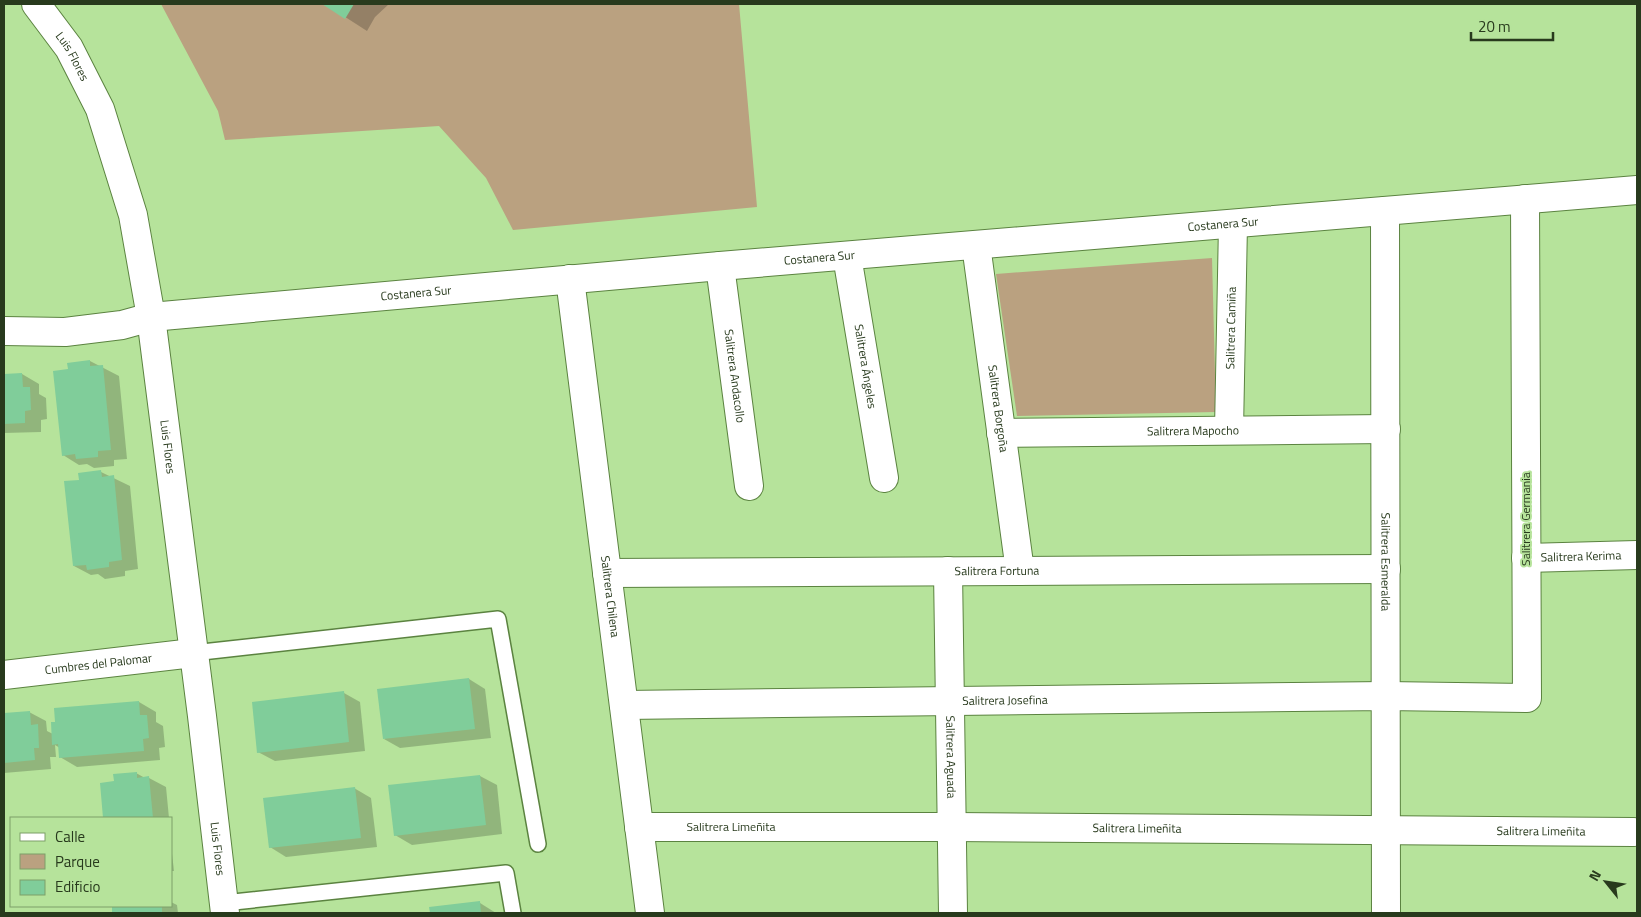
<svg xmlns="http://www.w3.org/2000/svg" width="1641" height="917" font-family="'Titillium Web',sans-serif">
	<rect width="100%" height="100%" fill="#b6e39b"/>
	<g fill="#baa180">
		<path d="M161 4H739L757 207 513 230 486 178 439 126 225 140 218 111Z"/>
		<path d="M1212 258 1216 412 1017 416 996 274Z"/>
	</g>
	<g fill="#0003">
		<path d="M325 4H389L375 17 367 31Z"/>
		<path d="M90 361 119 376 127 459 114 460V466L94 468 87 464 79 465 63 455 69 370Z"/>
		<path d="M22 374 39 384V394L46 398 47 419 41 420V432L4 433V375Z"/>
		<path d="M101 472 130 486 138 569 125 571V576L105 579 98 574 91 575 74 566 80 481Z"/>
		<path d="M469 679 485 689 491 738 400 748 384 739Z"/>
		<path d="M344 693 360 702 365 751 275 761 258 752Z"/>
		<path d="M139 702 156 712V722L163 726 165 747 159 748 160 760 77 767 60 757V748L55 745 56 757H50L51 769 4 773V714L29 712 46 721 47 731 53 734 56 723 55 709Z"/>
		<path d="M136 773 145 778H149L166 787 169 818H105L101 784 115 782Z"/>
		<path d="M480 776 497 785 502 834 412 845 395 835Z"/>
		<path d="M354 788 371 798 377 847 286 857 270 847Z"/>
		<path d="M171 845 174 871H171Z"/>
		<path d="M171 902 177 905 178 913H114L113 906H171Z"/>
		<path d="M480 903 496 913H431V908Z"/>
	</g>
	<g fill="#80cd9a">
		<path d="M322 4H354L345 19Z"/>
		<path d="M90 360V366L103 365 111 450 98 451V457L76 459 75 454 62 456 53 371 68 369 67 363Z"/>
		<path d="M22 373 23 387H30L31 410 25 411V423L4 424V374Z"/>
		<path d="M101 470 102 477 114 475 122 560 109 562V567L87 570 86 565 73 566 64 481 79 480 78 473Z"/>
		<path d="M469 678 475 729 383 739 377 689Z"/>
		<path d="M344 691 349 742 257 753 252 702Z"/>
		<path d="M139 701 140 715H147L149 738 143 739 144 751 59 758 58 744 52 745 51 722H55L54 708Z"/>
		<path d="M30 711 31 725 38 724 39 748H34L35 760 4 763V713Z"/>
		<path d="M137 772V778L149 776 153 818H103L100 783 114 781 113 774Z"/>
		<path d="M480 775 486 825 394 836 388 785Z"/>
		<path d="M355 787 361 838 269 848 263 798Z"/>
		<path d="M480 901 481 913H430L429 907Z"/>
		<rect x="112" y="906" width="50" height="7"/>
	</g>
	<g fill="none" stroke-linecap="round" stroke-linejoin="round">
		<defs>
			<g id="lane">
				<path d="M193 653 498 619 538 844"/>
				<path d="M224 903 506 873 513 913"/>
			</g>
			<g id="street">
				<path id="s1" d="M1385 211 1386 913"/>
				<path id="s2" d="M976 245 1020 571"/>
				<path id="s3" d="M847 256 884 478"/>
				<path id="s4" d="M720 266 749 486"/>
				<path id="s5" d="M570 279 650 913"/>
				<path id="s6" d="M151 317 720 266 1637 190"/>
				<path id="s7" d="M1229 430 1233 224"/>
				<path id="s8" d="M1001 433 1386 429"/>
				<path id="s9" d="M1526 558 1637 555"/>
				<path id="s10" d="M948 571 953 913"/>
				<path id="s11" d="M607 573 1386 569"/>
				<path id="s12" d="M4 675 193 653"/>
				<path id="s13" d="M624 705 1386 696 1527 698 1525 199"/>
				<path id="s14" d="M639 827H952L1634 832"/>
			</g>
			<g id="secondary">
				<path id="s15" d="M36 4 69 48 100 109 133 215 151 317 202 716 225 913"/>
				<path d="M4 331 65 332 122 325 151 317"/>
			</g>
		</defs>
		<use href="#lane" stroke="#5b8340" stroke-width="18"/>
		<use href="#street" stroke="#5b8340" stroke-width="30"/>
		<use href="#secondary" stroke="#5b8340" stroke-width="30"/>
		<use href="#lane" stroke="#fff" stroke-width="15"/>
		<use href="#street" stroke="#fff" stroke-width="28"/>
		<use href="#secondary" stroke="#fff" stroke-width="28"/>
	</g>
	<g text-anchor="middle" stroke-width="4" stroke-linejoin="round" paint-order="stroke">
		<g font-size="12" fill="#283a1d" stroke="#b6e39b">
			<text dy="4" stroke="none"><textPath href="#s15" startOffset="64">Luis Flores</textPath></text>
			<text dy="4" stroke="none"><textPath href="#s6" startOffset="1076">Costanera Sur</textPath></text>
			<text dy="4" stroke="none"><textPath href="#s6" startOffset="671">Costanera Sur</textPath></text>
			<text dy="4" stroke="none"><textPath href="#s6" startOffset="266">Costanera Sur</textPath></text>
			<text dy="4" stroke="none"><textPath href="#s7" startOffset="102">Salitrera Camiña</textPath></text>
			<text dy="4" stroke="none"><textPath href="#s3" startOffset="112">Salitrera Ángeles</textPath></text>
			<text dy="4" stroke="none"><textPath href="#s4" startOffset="111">Salitrera Andacollo</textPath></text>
			<text dy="4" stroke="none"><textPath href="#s2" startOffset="165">Salitrera Borgoña</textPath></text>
			<text dy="4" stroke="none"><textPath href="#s8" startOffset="192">Salitrera Mapocho</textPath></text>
			<text dy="4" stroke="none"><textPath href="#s15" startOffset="469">Luis Flores</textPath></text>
			<text transform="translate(1526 519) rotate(-90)" y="4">Salitrera Germania</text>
			<text dy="4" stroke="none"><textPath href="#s9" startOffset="55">Salitrera Kerima</textPath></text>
			<text dy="4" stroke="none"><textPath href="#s1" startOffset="351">Salitrera Esmeralda</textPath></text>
			<text dy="4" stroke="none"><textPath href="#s11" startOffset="390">Salitrera Fortuna</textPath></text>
			<text dy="4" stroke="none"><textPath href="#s5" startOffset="320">Salitrera Chilena</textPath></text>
			<text dy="4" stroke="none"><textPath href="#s12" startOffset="95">Cumbres del Palomar</textPath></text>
			<text dy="4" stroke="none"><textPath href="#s13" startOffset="381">Salitrera Josefina</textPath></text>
			<text dy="4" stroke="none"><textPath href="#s10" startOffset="186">Salitrera Aguada</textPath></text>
			<text dy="4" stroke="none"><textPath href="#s14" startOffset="92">Salitrera Limeñita</textPath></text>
			<text dy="4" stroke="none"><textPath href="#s14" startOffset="498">Salitrera Limeñita</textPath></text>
			<text dy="4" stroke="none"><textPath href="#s14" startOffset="902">Salitrera Limeñita</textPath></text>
			<text dy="4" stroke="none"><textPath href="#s15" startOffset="874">Luis Flores</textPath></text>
		</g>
	</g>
	<rect width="1641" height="917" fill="none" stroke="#283a1d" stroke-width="10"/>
	<rect x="10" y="817" width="162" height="90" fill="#b6e39b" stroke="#7d9f69"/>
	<rect x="20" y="833" width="25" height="8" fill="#ffffff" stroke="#7d9f69"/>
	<text x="55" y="842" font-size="15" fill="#283a1d">Calle</text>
	<rect x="20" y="854" width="25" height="15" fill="#baa180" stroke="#7d9f69"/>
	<text x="55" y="867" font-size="15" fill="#283a1d">Parque</text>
	<rect x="20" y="880" width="25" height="15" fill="#80cd9a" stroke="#7d9f69"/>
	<text x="55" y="892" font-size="15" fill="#283a1d">Edificio</text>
	<g transform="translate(1606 882) rotate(300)" stroke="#b6e39b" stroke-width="4" paint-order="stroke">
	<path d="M0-4L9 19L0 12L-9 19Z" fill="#283a1d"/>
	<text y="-8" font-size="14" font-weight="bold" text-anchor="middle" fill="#283a1d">N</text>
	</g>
	<path d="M1471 32v8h82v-8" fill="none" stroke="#283a1d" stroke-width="2.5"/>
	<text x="1478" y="32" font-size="15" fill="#283a1d" stroke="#b6e39b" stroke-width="4" paint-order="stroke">20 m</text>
</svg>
